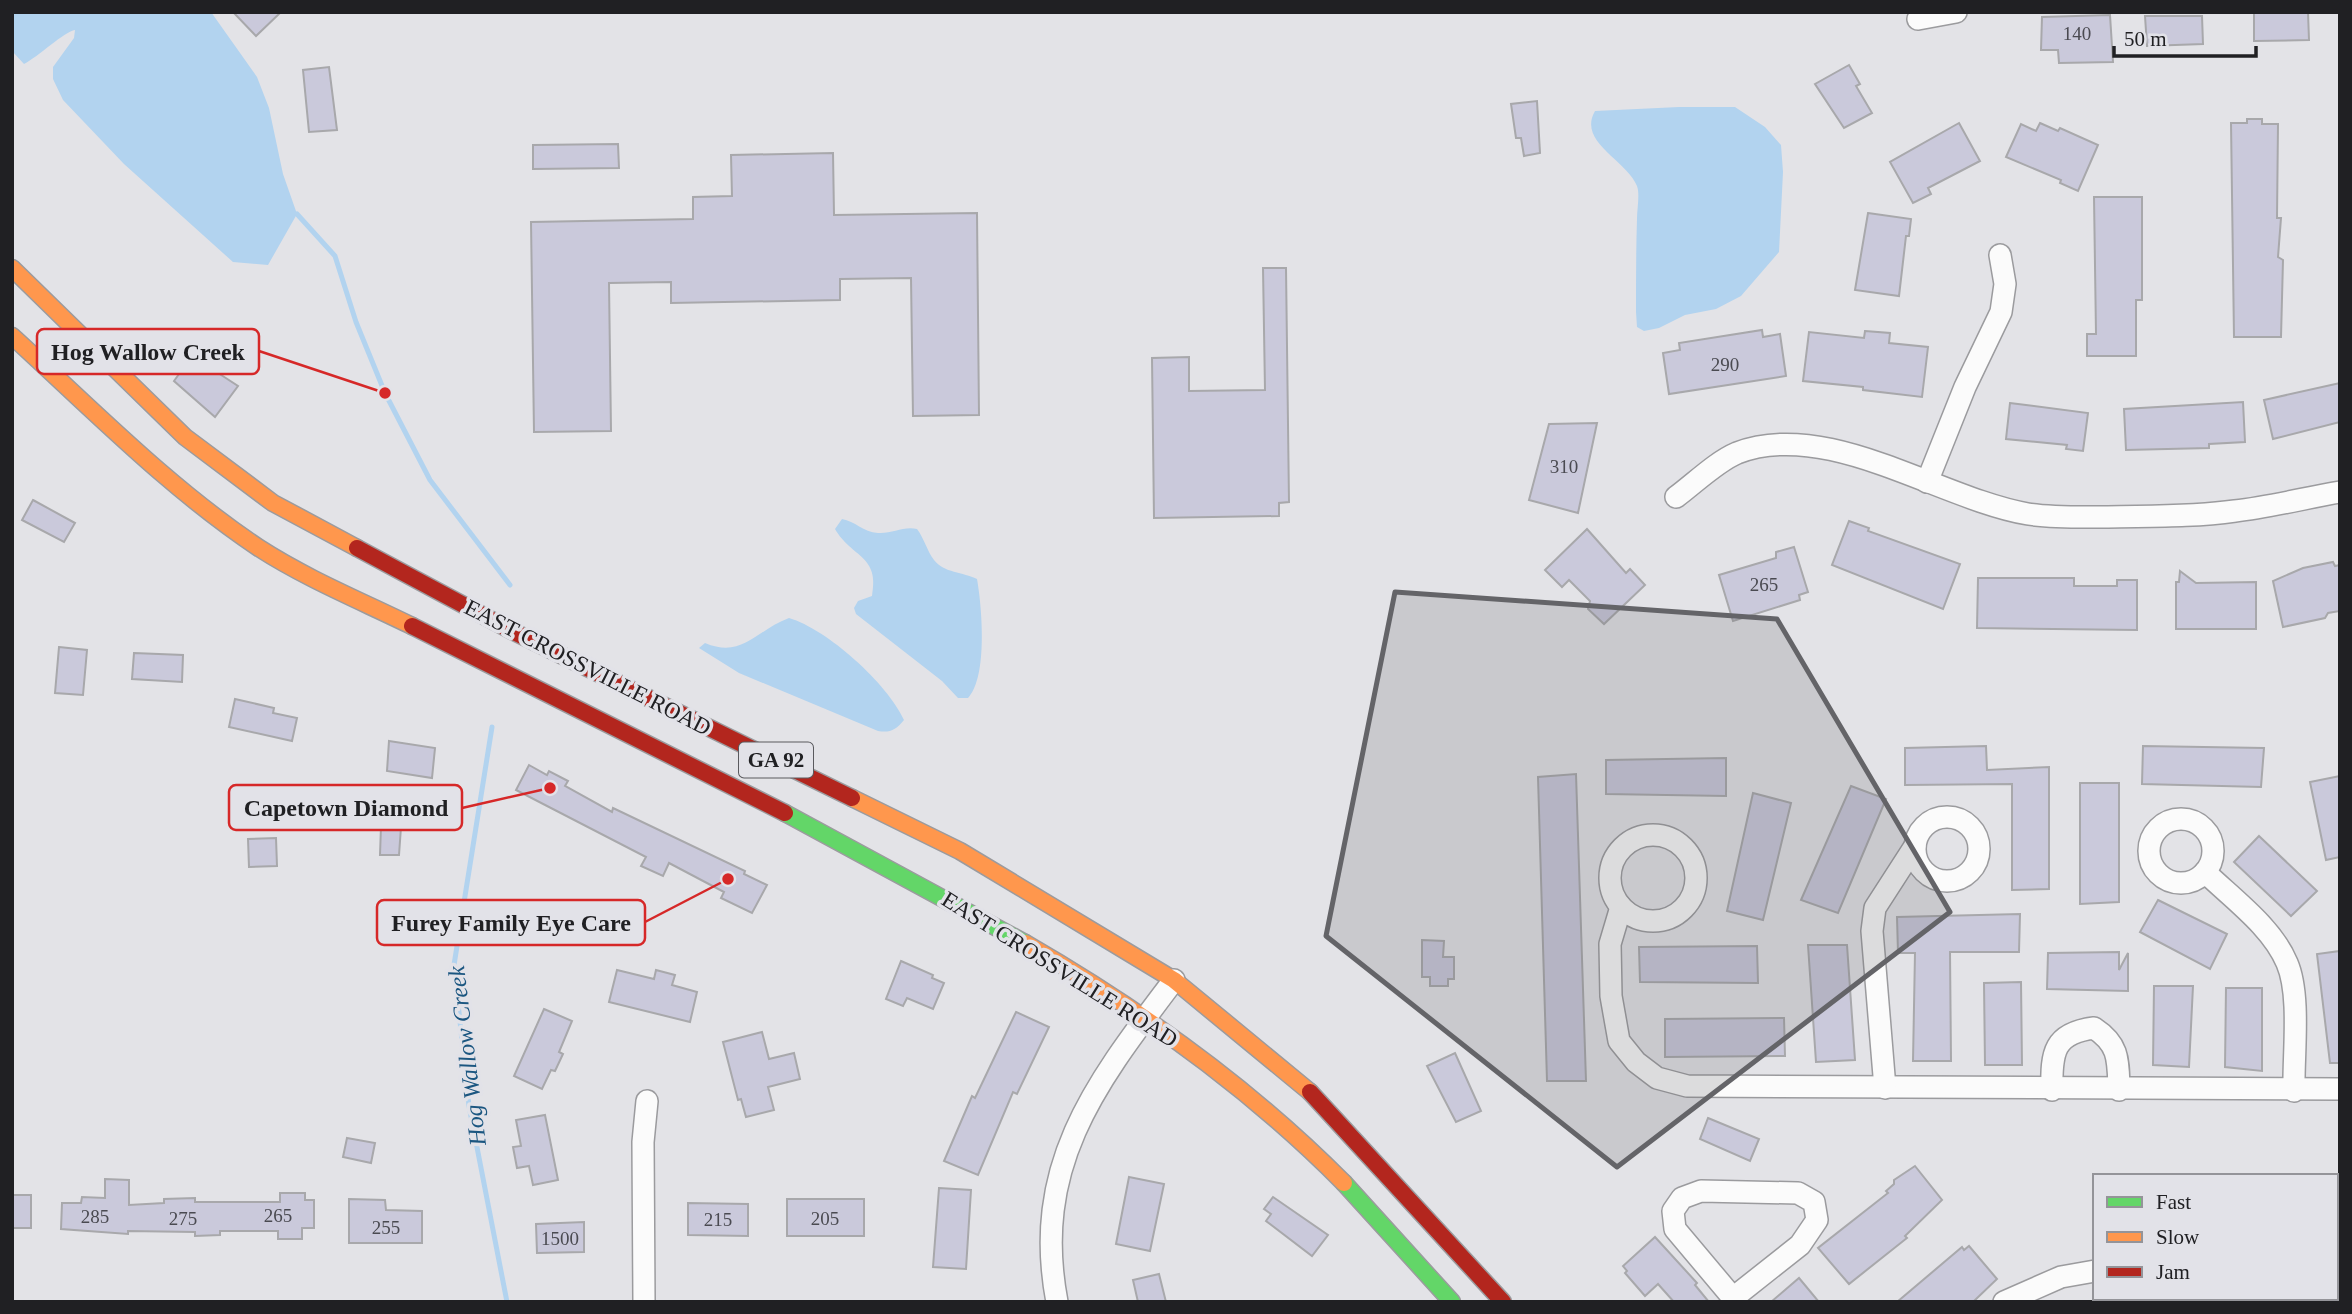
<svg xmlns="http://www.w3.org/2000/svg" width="2352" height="1314" font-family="'Times New Roman',serif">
	<rect width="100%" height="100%" fill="#e3e3e7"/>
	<g fill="#b2d3ef">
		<path d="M12 12H211L257 77 269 108 283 174 297 214 268 265 233 262 124 164 63 100 53 79V67L74 38 75 30C65 31 38 57 24 64L12 51Z"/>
		<path d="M1679 107H1735L1765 127 1781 145 1783 172 1779 252 1741 296 1716 309 1685 315 1659 328 1644 331 1637 327 1636 312C1636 281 1636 250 1637 219 1637 209 1640 194 1637 186 1627 160 1577 142 1595 111Z"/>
		<path d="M842 519C855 521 863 532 878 533 892 534 903 526 917 529 924 538 927 551 934 560 944 573 963 572 977 579 982 607 988 677 968 698H958L942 681 856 614 854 608 858 601 872 596C880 555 852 558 835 529Z"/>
		<path d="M789 618C827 629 888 684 904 720 896 730 890 733 878 731L739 673 699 648 705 643C743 659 756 630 789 618Z"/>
	</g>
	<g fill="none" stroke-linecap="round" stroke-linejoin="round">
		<g stroke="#b2d3ef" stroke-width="5">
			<path d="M297 214 335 256 356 322 385 393 430 480 510 585"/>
			<path d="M492 727 454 965 469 1106 507 1302"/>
		</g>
	</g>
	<g fill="#cac9db" stroke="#a8a8ab" stroke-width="2">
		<path d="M233 12H281L256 36Z"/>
		<path d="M2254 12H2308L2309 40 2254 41Z"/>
		<path d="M2110 15 2113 62 2059 63 2058 50H2041L2042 17Z"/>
		<path d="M2145 16H2202L2203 44 2147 46Z"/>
		<path d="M1849 65 1860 84 1856 86 1872 113 1844 128 1815 84Z"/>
		<path d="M329 67 337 130 309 132 303 70Z"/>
		<path d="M1537 101 1540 153 1524 156 1521 138H1516L1511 104Z"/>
		<path d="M2247 119H2262V124H2278L2277 218H2281L2278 257 2283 260 2281 337H2234L2231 123H2247Z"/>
		<path d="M1959 123 1980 161 1928 188 1931 194 1913 203 1890 162Z"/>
		<path d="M2040 123 2058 131 2060 128 2098 145 2078 191 2060 183 2061 180 2006 157 2021 124 2036 131Z"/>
		<path d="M618 144 619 168 533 169V145Z"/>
		<path d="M833 153 834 215 977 213 979 415 913 416 911 278 840 279V300L671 303V282L609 283 611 431 534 432 531 222 693 219V197L732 196 731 155Z"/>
		<path d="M2094 197H2142V300H2136V356H2087V334H2096Z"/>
		<path d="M1868 213 1911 219 1909 236H1906L1899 296 1855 290Z"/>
		<path d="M1263 268H1286L1289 502 1279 503V516L1154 518 1152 358 1189 357V391L1265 390Z"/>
		<path d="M1762 330 1763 337 1780 334 1786 376 1669 394 1663 353 1680 350 1679 343Z"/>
		<path d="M1865 331 1890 333 1889 343 1928 347 1922 397 1863 390V387L1803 381 1809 332 1864 338Z"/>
		<path d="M192 356 238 386 215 417 174 381Z"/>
		<path d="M2340 383V422L2273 439 2264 400Z"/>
		<path d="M2243 402 2245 442 2209 444V448L2126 450 2124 409Z"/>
		<path d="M2010 403 2088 413 2083 451 2066 449 2067 445 2006 439Z"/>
		<path d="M1597 423 1578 513 1529 500 1549 424Z"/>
		<path d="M33 500 75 523 64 542 22 520Z"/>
		<path d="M1849 521 1869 528 1868 531 1960 564 1943 609 1832 565Z"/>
		<path d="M1587 529 1626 573 1630 569 1645 585 1604 624 1588 609 1590 601 1569 580 1562 587 1545 570Z"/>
		<path d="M1794 547 1808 592 1799 595 1800 600 1733 621 1719 575 1776 558V552Z"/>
		<path d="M2333 562 2335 566 2340 565V611L2328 613 2325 618 2283 627 2273 581 2303 568Z"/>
		<path d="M2180 571 2196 583 2256 582V629H2176V582H2179Z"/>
		<path d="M1978 578H2074V586H2117V580H2137V630L1977 628Z"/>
		<path d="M59 647 87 650 83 695 55 693Z"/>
		<path d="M134 653 183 655 182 682 132 679Z"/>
		<path d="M235 699 274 708 273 713 297 718 292 741 229 727Z"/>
		<path d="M389 741 435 748 432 778 387 771Z"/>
		<path d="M1986 746 1987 770 2049 767V889L2012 890V784L1905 785V748Z"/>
		<path d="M2143 746 2264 748 2261 787 2142 784Z"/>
		<path d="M1726 758V796L1606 794V760Z"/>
		<path d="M529 765 547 775 549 771 568 781 565 786 612 812 613 808 745 871 744 874 767 885 752 913 721 898 724 892 669 863 663 876 641 866 646 857 516 790Z"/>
		<path d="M1576 774 1586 1081H1547L1538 777Z"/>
		<path d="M2340 776V857L2326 860 2310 782Z"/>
		<path d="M2080 783H2119V902L2080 904Z"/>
		<path d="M1851 786 1886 799 1838 913 1801 900Z"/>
		<path d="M1753 793 1791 803 1763 920 1727 911Z"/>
		<path d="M381 826 401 827 399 855H380Z"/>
		<path d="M2259 836 2317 891 2291 916 2234 862Z"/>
		<path d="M276 838 277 866 249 867 248 839Z"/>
		<path d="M2158 900 2227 934 2210 969 2140 932Z"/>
		<path d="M2020 914 2019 952H1950L1951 1061H1913L1915 953H1898L1897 917Z"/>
		<path d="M1422 940 1444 941 1443 957H1454V979H1448V986H1430V977H1422Z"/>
		<path d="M1808 945H1847L1855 1060 1816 1062Z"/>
		<path d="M1757 946 1758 983 1640 982 1639 947Z"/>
		<path d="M2340 951V1063H2330L2317 954Z"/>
		<path d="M2119 952V970L2128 953V991L2047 989 2048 953Z"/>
		<path d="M901 961 933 975 932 978 944 983 933 1009 907 998 903 1006 886 999Z"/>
		<path d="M617 970 654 979 656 970 675 975 672 985 697 992 690 1022 609 1002Z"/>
		<path d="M2021 982 2022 1065H1985L1984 983Z"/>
		<path d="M2154 986H2193L2189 1067 2153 1065Z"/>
		<path d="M2226 988H2262V1071L2225 1067Z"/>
		<path d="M544 1009 572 1021 559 1052 563 1054 555 1071 551 1070 542 1089 514 1076Z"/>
		<path d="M1016 1012 1049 1027 1017 1094 1013 1092 978 1175 944 1161 972 1096 975 1098Z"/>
		<path d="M1784 1018 1785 1056 1665 1057V1019Z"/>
		<path d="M762 1032 769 1059 794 1053 800 1079 768 1087 774 1110 746 1117 741 1099 738 1100 723 1042Z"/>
		<path d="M1455 1053 1481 1111 1456 1122 1427 1066Z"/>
		<path d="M545 1115 558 1180 533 1185 529 1166 517 1168 513 1147 521 1146 516 1120Z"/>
		<path d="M1708 1118 1759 1139 1750 1161 1700 1139Z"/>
		<path d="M347 1138 375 1143 371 1163 343 1157Z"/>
		<path d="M1915 1166 1942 1200 1905 1236 1907 1238 1849 1284 1818 1248 1888 1193 1886 1191 1894 1184V1180Z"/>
		<path d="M1129 1177 1164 1184 1150 1251 1116 1244Z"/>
		<path d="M105 1179 129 1180V1205L164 1203V1199L195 1198V1202H280V1193H305V1200H314V1228H302V1239H278V1231H220V1235L195 1236V1232L128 1231V1234L61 1229 62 1203H81L82 1197 105 1198Z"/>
		<path d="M939 1188 971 1190 966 1269 933 1267Z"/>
		<rect x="12" y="1195" width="19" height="33"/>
		<path d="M1273 1197 1328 1235 1312 1256 1266 1221 1271 1214 1264 1209Z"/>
		<path d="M349 1199 385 1200 386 1210 422 1211V1243H349Z"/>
		<rect x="787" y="1199" width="77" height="37"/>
		<path d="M688 1203 748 1204V1236L688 1235Z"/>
		<path d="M584 1222V1252L537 1253 536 1224Z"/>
		<path d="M1655 1237 1697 1283 1695 1285 1709 1302H1674L1658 1284 1645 1296 1625 1273 1627 1271 1623 1266Z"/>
		<path d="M1969 1246 1997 1279 1973 1302H1897L1962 1247 1964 1250Z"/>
		<path d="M1159 1274 1166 1302H1138L1133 1280Z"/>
		<path d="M1799 1278 1819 1302H1771Z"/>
	</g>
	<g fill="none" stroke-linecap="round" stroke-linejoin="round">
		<defs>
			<g id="street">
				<path d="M1918 19 1956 12"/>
				<path d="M1927 482 1965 387 2001 312 2005 284 2000 255"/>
				<path d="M1676 497C1695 483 1716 462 1737 453 1827 418 1940 499 2028 514 2054 518 2081 517 2108 517 2150 516 2193 517 2235 511 2270 507 2305 498 2340 492"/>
				<circle cx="1947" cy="849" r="32"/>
				<circle cx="2181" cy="851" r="32"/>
				<circle cx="1653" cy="878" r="43"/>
				<path d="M2205 872C2233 899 2272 927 2287 963 2301 995 2293 1056 2294 1091"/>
				<path d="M1621 907 1610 944 1611 996 1619 1041 1636 1062 1657 1078 1687 1086 2340 1089"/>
				<path d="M1885 1088 1872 931 1875 908 1915 846"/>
				<path d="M2052 1090C2051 1052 2054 1033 2094 1028 2120 1045 2118 1061 2119 1090"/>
				<path d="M2336 1262H2340"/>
				<path d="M1733 1298 1800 1245 1817 1220 1814 1202 1798 1193 1701 1191 1682 1198 1673 1211 1675 1229 1733 1298 1736 1302"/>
				<path d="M644 1302 643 1142 647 1101"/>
				<path d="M1057 1302C1031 1165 1096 1083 1174 980"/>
				<path d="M2004 1302 2061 1277 2095 1271"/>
			</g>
			<g id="fast">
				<path d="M785 813 1025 943"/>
				<path d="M1344 1183 1452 1302"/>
			</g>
			<g id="slow">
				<path d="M12 268 185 437 273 503 357 548"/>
				<path d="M12 336C92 409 169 488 259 548 307 579 361 601 412 626"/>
				<path d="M852 798 960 851 1174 980 1310 1092"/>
				<path d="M1025 943C1141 1010 1249 1087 1344 1183"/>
			</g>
			<g id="jam">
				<path d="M357 548 512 631 852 798"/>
				<path d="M412 626 785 813"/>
				<path d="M1310 1092 1503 1302"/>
			</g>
		</defs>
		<use href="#street" stroke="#9b9b9e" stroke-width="24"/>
		<use href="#fast" stroke="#9b9b9e" stroke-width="19"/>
		<use href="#slow" stroke="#9b9b9e" stroke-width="19"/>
		<use href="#jam" stroke="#9b9b9e" stroke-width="19"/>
		<use href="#street" stroke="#fbfbfb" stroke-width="21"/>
		<use href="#fast" stroke="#63d668" stroke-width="16"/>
		<use href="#slow" stroke="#ff974d" stroke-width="16"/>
		<use href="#jam" stroke="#b3261e" stroke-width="16"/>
	</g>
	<path fill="#646468" fill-opacity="0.2" stroke="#646468" stroke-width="5" stroke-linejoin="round" d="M1395 592 1777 619 1950 912 1617 1167 1326 936Z"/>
	<g text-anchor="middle" stroke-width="7" stroke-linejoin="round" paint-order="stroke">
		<g font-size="19" fill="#4a4a51">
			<text x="2077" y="40">140</text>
			<text x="1725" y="371">290</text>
			<text x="1564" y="473">310</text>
			<text x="1764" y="591">265</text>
			<text x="278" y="1222">265</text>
			<text x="95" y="1223">285</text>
			<text x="183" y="1225">275</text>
			<text x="825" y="1225">205</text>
			<text x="718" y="1226">215</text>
			<text x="386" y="1234">255</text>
			<text x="560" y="1245">1500</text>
		</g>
		<rect fill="#e2e2e8" stroke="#5a5a5e" stroke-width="2" x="739" y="742.5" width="74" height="35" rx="5"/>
		<g font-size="21" font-weight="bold" fill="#202023">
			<text x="776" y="767">GA 92</text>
		</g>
		<g font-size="23" fill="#202023" stroke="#e2e2e8">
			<text transform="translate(588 667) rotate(27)" y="8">EAST CROSSVILLE ROAD</text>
			<text transform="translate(1060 969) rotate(32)" y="8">EAST CROSSVILLE ROAD</text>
		</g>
		<g font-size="24" font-style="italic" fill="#1b5680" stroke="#e2e2e8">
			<text transform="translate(467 1056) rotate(-97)" y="8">Hog Wallow Creek</text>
		</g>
	</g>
	<path fill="none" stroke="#d62828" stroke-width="2.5" d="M385 393L259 351M550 788L462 808M728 879L645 922"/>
	<g fill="#d62828" stroke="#e2e2e8" stroke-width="2.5">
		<circle cx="385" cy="393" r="7"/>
		<circle cx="550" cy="788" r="7"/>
		<circle cx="728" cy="879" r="7"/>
	</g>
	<g fill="#e2e2e8" stroke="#d62828" stroke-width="2.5">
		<rect x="37" y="329" width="222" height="45" rx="7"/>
		<rect x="229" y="785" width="233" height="45" rx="7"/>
		<rect x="377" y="900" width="268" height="45" rx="7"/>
	</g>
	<g font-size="24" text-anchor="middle" font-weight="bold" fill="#202023">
		<text x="148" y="360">Hog Wallow Creek</text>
		<text x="346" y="816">Capetown Diamond</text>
		<text x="511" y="931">Furey Family Eye Care</text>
	</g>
	<rect width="2352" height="1314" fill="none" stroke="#202023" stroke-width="28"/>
	<rect x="2093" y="1174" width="245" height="126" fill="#e2e2e8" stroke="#949499" stroke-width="2"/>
	<rect x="2107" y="1197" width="35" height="10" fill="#63d668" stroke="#949499" stroke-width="2"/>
	<text x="2156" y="1209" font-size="21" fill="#202023">Fast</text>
	<rect x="2107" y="1232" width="35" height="10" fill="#ff974d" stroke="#949499" stroke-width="2"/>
	<text x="2156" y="1244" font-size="21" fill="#202023">Slow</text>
	<rect x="2107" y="1267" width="35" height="10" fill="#b3261e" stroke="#949499" stroke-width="2"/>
	<text x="2156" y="1279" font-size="21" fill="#202023">Jam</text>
	<path d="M2114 46v10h142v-10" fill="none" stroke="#202023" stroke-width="3.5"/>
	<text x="2124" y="46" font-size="21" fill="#202023" stroke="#e2e2e8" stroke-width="5" paint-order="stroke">50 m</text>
</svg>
